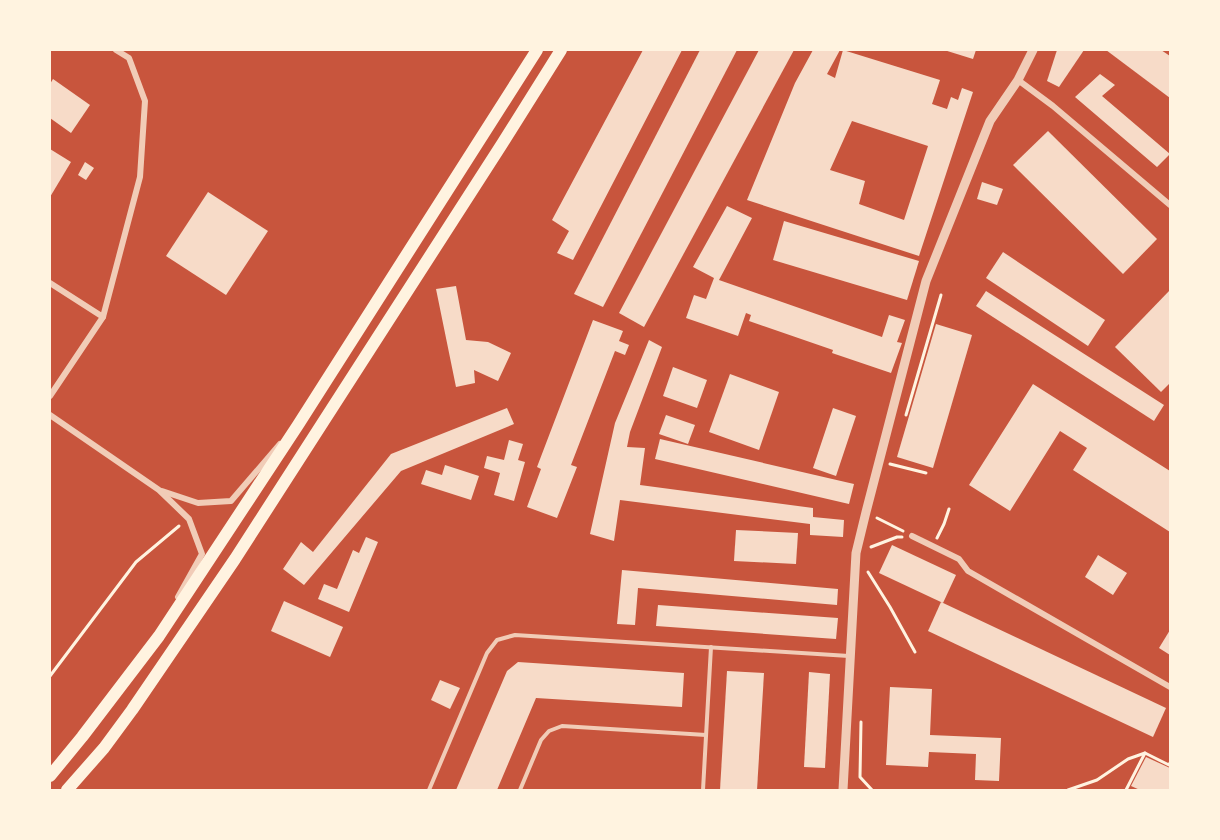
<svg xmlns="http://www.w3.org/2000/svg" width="1220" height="840" font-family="'Source Sans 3',sans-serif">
	<rect width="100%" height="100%" fill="#c8553d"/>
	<g fill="#f7dbc8" fill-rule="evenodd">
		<path d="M643 50H682L573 260 557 253 569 231 552 220Z"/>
		<path d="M700 50H737L603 307 574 294Z"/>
		<path d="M759 50H794L644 327 619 313Z"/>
		<path d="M813 50H840L827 74 835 78 843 50 940 80 932 104 947 109 951 97 958 100 962 88 973 92 919 256 747 200 795 83ZM852 121 928 146 904 220 859 204 865 181 830 170Z"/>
		<path d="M944 50H976L973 59Z"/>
		<path d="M1057 50H1084L1059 87 1047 81Z"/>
		<path d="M1106 50H1161L1170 56V98Z"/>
		<path d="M1100 74 1115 85 1102 96 1170 154 1157 167 1075 97Z"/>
		<path d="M53 79 90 105 71 133 50 118V84Z"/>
		<path d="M1048 131 1157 239 1123 274 1013 165Z"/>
		<path d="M50 149 71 162 50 197Z"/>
		<path d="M85 162 94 168 86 180 78 175Z"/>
		<path d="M982 182 1003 189 997 205 977 199Z"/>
		<path d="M208 192 268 231 226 295 166 256Z"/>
		<path d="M727 206 752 218 719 280 882 337 889 315 905 320 897 342 902 343 891 373 832 353 833 350 749 321 751 315 746 313 738 336 686 318 694 295 706 299 714 278 693 267Z"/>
		<path d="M784 221 919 261 907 300 773 260Z"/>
		<path d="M1003 252 1105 320 1088 346 986 278Z"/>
		<path d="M456 286 466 340 488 342 511 353 498 381 474 370 475 383 456 387 436 289Z"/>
		<path d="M1170 290V383L1161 392 1115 347Z"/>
		<path d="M986 291 1164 405 1154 421 976 306Z"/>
		<path d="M593 320 623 331 619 341 629 345 625 355 615 351 571 465 577 467 557 518 527 507 541 469 537 467Z"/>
		<path d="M936 324 972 335 933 468 897 457Z"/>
		<path d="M649 340 662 347 630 432 627 447 645 448 640 485 813 508V517L844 520 843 537 810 535V524L620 500 614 541 590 534 615 423Z"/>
		<path d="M673 367 707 380 697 408 663 396Z"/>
		<path d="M730 374 779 392 759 450 709 432Z"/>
		<path d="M1033 384 1170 471V532L1073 470 1087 448 1060 431 1010 511 969 485Z"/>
		<path d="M507 408 514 424 401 471 304 585 283 569 301 542 313 552 391 454Z"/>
		<path d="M833 408 856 416 836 476 813 468Z"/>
		<path d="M666 415 695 425 688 444 659 434Z"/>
		<path d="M660 439 854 484 849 504 655 459Z"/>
		<path d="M509 440 523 444 518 460 525 462 514 501 494 495 500 473 484 468 487 456 504 460Z"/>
		<path d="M445 465 479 476 471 500 421 484 426 470 442 475Z"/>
		<path d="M736 530 798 533 796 564 734 561Z"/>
		<path d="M366 537 378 542 349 612 318 599 324 584 337 589 353 550 359 553Z"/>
		<path d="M892 545 956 575 943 603 879 573Z"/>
		<path d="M1098 555 1127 573 1113 595 1085 577Z"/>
		<path d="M622 570 838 589 837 605 638 588 635 625 617 624Z"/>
		<path d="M284 601 343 627 330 657 271 631Z"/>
		<path d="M941 602 1166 708 1153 737 928 631Z"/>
		<path d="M658 605 838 618 836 639 656 626Z"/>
		<path d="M1170 630V655L1159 648Z"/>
		<path d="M518 662 684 673 682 707 536 698 497 790H456L507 671Z"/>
		<path d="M727 671 764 673 757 790H720Z"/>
		<path d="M809 672 830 674 825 768 804 767Z"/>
		<path d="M440 680 460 688 450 709 431 700Z"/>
		<path d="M890 687 932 689 930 735 1001 738 999 781 975 780 976 754 929 752 928 767 886 765Z"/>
		<path d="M1146 757 1170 768V790H1140L1131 786Z"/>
	</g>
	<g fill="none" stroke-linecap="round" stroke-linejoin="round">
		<g stroke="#fff3e0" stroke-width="3">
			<path d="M906 415 941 295"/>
			<path d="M890 464 926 473"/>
			<path d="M877 518 903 531"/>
			<path d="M937 538 944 524 949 509"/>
			<path d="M871 547 897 537H902"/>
			<path d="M868 572 890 607 915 652"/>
			<path d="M50 676 136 562 179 526"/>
			<path d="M861 722 860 777 872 790"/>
			<path d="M1068 790 1097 780 1128 759 1145 753"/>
			<path d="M1126 790 1145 753 1169 765 1170 763"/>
		</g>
		<g stroke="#f1ccb7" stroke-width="4">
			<path d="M429 790 487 653 497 640 515 635 849 656"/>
			<path d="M520 790 541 740 549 731 562 726 706 735"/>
			<path d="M703 790 711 647"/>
		</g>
		<g stroke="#f1ccb7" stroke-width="6">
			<path d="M1018 80 1053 106 1170 205"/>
			<path d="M50 283 103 317"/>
			<path d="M50 396 103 317 140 177 145 101 129 58 116 50"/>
			<path d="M50 415 159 490 189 519 202 554 178 597"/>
			<path d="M162 491 198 503 231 501 280 444"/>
			<path d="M912 536 959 559 968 571 1170 687"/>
		</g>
		<path stroke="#f1ccb7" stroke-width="9" d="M843 790 856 553 866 512 926 281 990 121 1018 80 1033 50"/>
		<g stroke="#fff3e0" stroke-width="12">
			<path d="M50 776 82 737 159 636 298 425 537 50"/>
			<path d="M67 790 104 748 132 710 235 559 502 144 561 50"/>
		</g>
	</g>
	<rect width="1220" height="840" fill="none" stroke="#fff3e0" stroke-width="102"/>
</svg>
